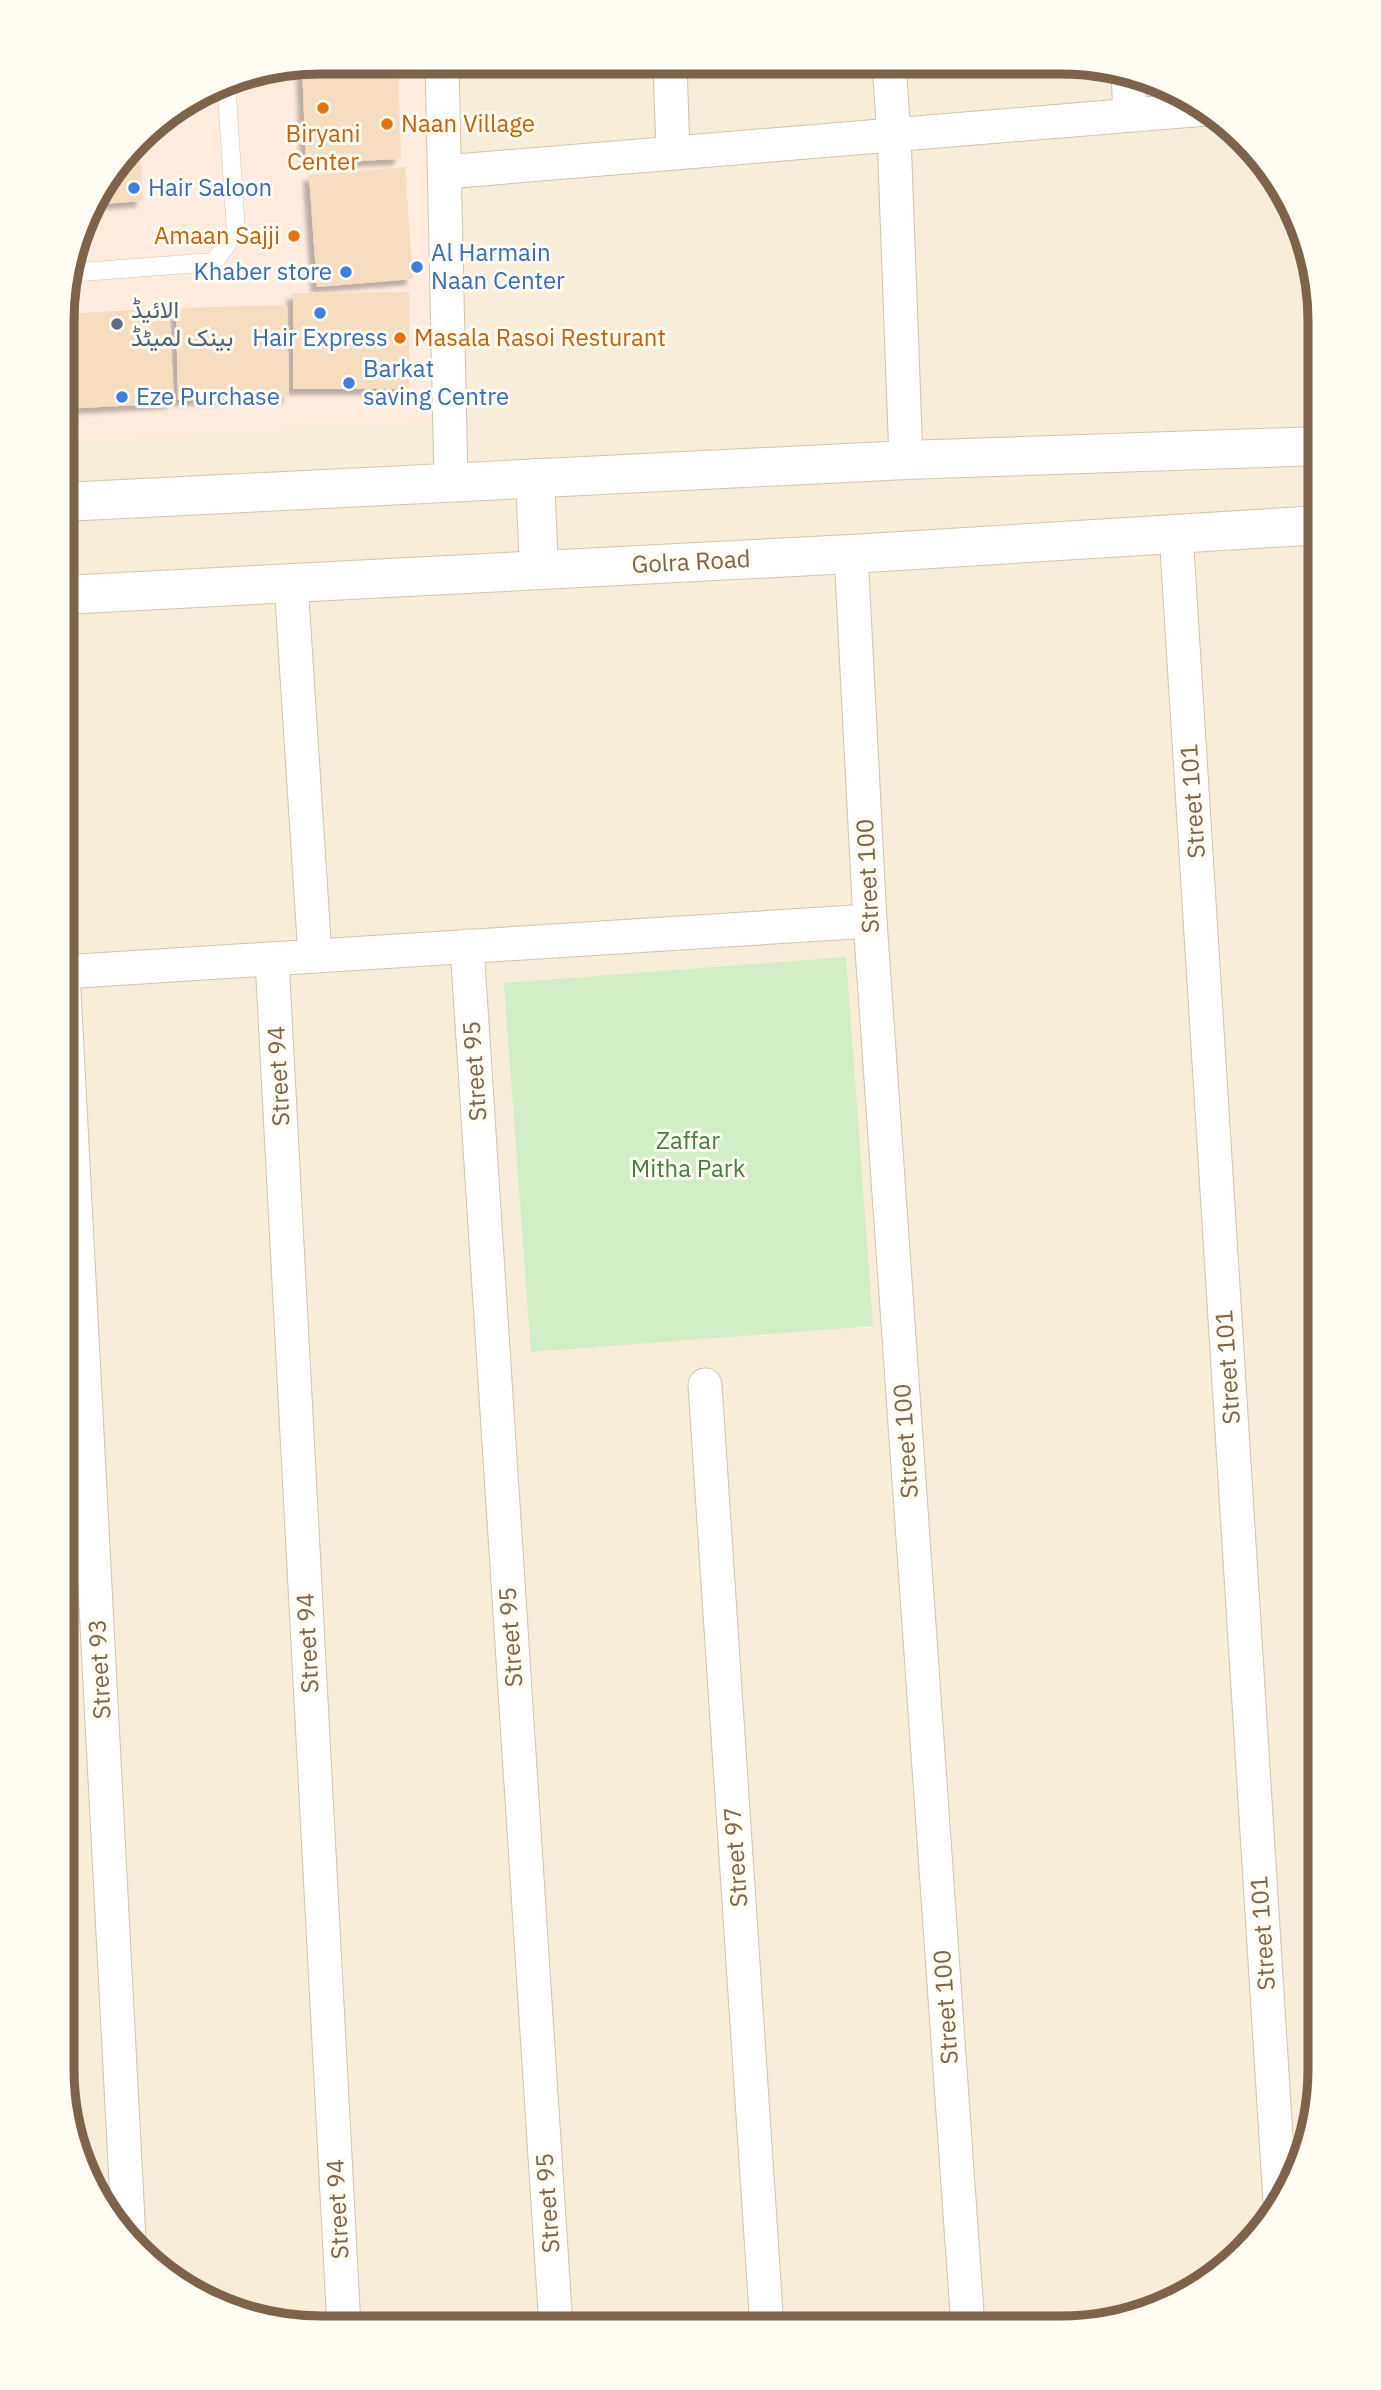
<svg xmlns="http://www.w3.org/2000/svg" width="1381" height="2390" font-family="'IBM Plex Sans',Vazirmatn,sans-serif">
	<defs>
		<filter id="shadow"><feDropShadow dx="-6" dy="6" stdDeviation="2" flood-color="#0004"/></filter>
	</defs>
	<rect width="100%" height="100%" fill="#fef9ea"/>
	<path fill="#f7edd8" d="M320 61 1111 66 1175 88 1231 125 1276 176 1306 237 1320 320 1319 2087 1306 2153 1266 2227 1218 2275 1144 2315 1061 2329 286 2326 221 2309 162 2275 105 2214 75 2153 61 2070 63 287 88 205 149 126Z"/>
	<path fill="#ffecde" d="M320 61 426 62 450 420 63 443V287L88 205 149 126 222 81Z"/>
	<path fill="#d1eec6" d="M846 957 873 1326 531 1352 504 983Z"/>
	<g fill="#f6ddbf" filter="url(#shadow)">
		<path d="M320 61 398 62 401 159 306 163 302 65Z"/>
		<path d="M139 140 143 201 88 205 111 176Z"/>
		<path d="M405 167 413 279 317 287 309 175Z"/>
		<path d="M409 292V389H293V293Z"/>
		<path d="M287 305 289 397 178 400 176 308Z"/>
		<path d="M169 308 174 403 63 409V314Z"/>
		<path d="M714 2314 715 2328H645V2317Z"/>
	</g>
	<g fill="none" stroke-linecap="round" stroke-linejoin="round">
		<defs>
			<path id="lane" d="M68 273 214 262 236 232 226 80"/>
			<g id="street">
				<path d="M442 62 451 482"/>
				<path d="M670 63 673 153"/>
				<path d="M889 65 894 135 906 460"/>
				<path d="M1128 72 1130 115"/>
				<path d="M445 172 1206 109"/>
				<path d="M1176 533 1280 2201"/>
				<path d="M851 554 870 921 968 2328"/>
				<path d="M291 583 315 956"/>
				<path d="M467 946 556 2327"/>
				<path d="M272 959 344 2327"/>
				<path d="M63 972 129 2240"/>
				<path d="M63 972 870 921"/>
				<path d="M705 1385 767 2328"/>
			</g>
			<g id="secondary">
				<path d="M535 478 539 570"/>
				<path d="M63 502 906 460 1320 446"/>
				<path d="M63 595 851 554 1320 525"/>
			</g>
		</defs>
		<use href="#lane" stroke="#d3c3ae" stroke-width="19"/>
		<use href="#street" stroke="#d3c3ae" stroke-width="35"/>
		<use href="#secondary" stroke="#d6c4ab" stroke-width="40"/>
		<use href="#lane" stroke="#fff" stroke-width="18"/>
		<use href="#street" stroke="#fff" stroke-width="33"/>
		<use href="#secondary" stroke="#fff" stroke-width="38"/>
	</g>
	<g fill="#e8710a" stroke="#fffcf2" stroke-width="2.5">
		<circle cx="323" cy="108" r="7"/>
		<circle cx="387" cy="124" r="7"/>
		<circle cx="294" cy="236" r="7"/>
		<circle cx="400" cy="338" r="7"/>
	</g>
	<g fill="#3f7fe0" stroke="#fffcf2" stroke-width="2.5">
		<circle cx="134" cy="188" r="7"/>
		<circle cx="417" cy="267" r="7"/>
		<circle cx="346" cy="272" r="7"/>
		<circle cx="320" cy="313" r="7"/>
		<circle cx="349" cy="383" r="7"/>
		<circle cx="122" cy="397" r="7"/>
	</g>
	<circle fill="#5c6f8a" stroke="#fffcf2" stroke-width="2.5" cx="117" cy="324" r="7"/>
	<g text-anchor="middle" stroke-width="6" stroke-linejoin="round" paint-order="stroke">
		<g font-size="24" fill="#c56008" stroke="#fffcf2" text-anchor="start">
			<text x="401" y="132">Naan Village</text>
			<text x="323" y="142" text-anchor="middle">Biryani<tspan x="323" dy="28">Center</tspan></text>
			<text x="280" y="244" text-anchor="end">Amaan Sajji</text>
			<text x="414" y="346">Masala Rasoi Resturant</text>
		</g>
		<g font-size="24" fill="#366cbe" stroke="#fffcf2" text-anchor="start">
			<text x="148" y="196">Hair Saloon</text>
			<text x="431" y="261">Al Harmain<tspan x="431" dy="28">Naan Center</tspan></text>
			<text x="332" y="280" text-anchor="end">Khaber store</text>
			<text x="320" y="346" text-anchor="middle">Hair Express</text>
			<text x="363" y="377">Barkat<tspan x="363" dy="28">saving Centre</tspan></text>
			<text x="136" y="405">Eze Purchase</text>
		</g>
		<g font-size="24" fill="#4e5e75" stroke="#fffcf2" text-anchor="start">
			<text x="131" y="318">الائیڈ<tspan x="131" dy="28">بینک لمیٹڈ</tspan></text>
		</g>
		<g font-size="24" fill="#7d634a" stroke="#fffcf2">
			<text transform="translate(691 562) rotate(-3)" y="8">Golra Road</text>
			<text transform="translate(1193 801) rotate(-94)" y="8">Street 101</text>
			<text transform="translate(868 876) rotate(-93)" y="8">Street 100</text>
			<text transform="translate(475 1071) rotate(-94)" y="8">Street 95</text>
			<text transform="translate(279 1076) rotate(-93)" y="8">Street 94</text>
			<text transform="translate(1228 1367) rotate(-94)" y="8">Street 101</text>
			<text transform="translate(906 1441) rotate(-94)" y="8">Street 100</text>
			<text transform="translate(511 1637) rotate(-94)" y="8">Street 95</text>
			<text transform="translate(308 1643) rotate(-93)" y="8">Street 94</text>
			<text transform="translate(100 1669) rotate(-93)" y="8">Street 93</text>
			<text transform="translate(736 1857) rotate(-94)" y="8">Street 97</text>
			<text transform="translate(1263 1933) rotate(-94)" y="8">Street 101</text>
			<text transform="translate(946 2007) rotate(-94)" y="8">Street 100</text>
			<text transform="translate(548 2203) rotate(-94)" y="8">Street 95</text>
			<text transform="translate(338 2209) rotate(-93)" y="8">Street 94</text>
		</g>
		<g font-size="24" fill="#477d3d" stroke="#fffcf2">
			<text x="688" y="1149">Zaffar<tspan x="688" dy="28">Mitha Park</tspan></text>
		</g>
	</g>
	<path d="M0 0H1381V2390H0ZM321 74H1061A247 247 0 0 1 1308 321V2069A247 247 0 0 1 1061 2316H321A247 247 0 0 1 74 2069V321A247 247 0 0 1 321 74Z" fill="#fffcf2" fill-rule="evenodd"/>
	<path fill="none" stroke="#7d634a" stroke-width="9" d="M321 74H1061A247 247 0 0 1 1308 321V2069A247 247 0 0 1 1061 2316H321A247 247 0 0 1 74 2069V321A247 247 0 0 1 321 74Z"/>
</svg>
